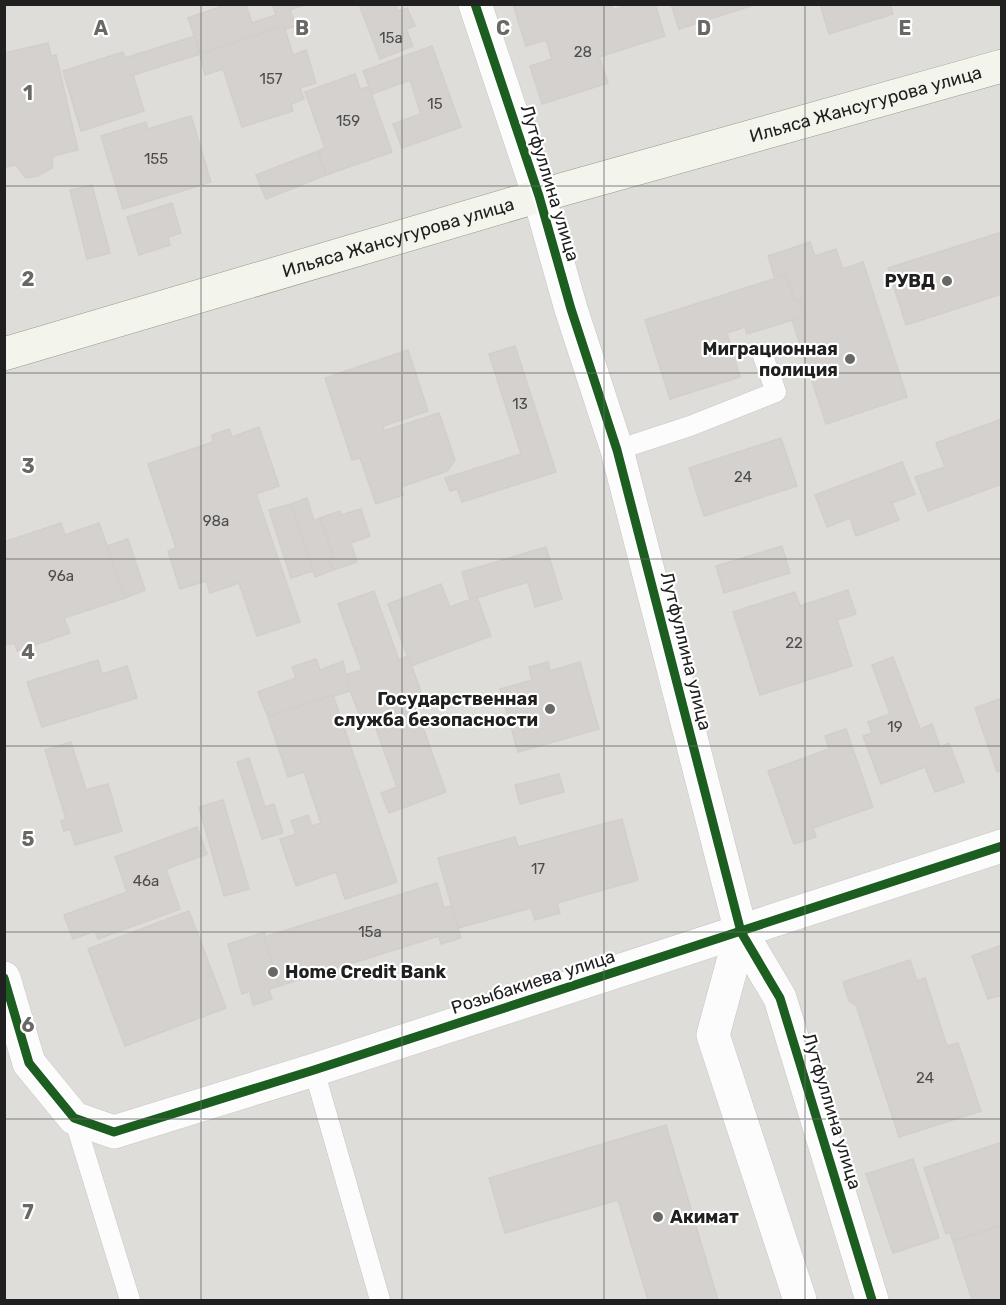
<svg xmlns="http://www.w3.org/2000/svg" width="1006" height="1305" font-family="Rubik,sans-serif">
	<rect width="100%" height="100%" fill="#efede9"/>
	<rect fill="#deddda" x="5" y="5" width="996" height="1295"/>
	<g fill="#d4d1ce" stroke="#d2cfcb" stroke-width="1.5">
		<path d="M228 4H246L252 23 276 15 272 4H307L290 10 296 26 285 29 284 26 200 54 188 18Z"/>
		<path d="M367 4H395L398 11 407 8 415 26 406 29 413 46 380 59 360 7Z"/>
		<path d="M513 4H611L613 10 630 4H655L665 36 599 57 608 83 542 104 530 66 552 59 546 40 526 46Z"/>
		<path d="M671 4H757L679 29Z"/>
		<path d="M820 4H890L893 14 829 34Z"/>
		<path d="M284 26 293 55 306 50 316 83 300 88 304 99 291 104 293 111 242 127 223 69 205 75 200 54Z"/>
		<path d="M195 36 200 54 133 75 144 111 81 131 63 71 123 52 125 58Z"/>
		<path d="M48 43 51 56 56 55 78 150 53 156 52 168 38 176 26 178 16 165 4 167V53Z"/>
		<path d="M432 46 461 127 402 148 393 124 421 114 410 80 372 94 363 71Z"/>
		<path d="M355 74 360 89 369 87 392 152 326 175 318 151 325 148 305 92Z"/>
		<path d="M191 116 211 182 123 209 101 136 146 122 148 129Z"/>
		<path d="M318 151 326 175 266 199 256 175Z"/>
		<path d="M92 185 110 253 87 259 70 190Z"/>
		<path d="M172 203 181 233 168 237 170 245 139 255 127 217Z"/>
		<path d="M1002 232V294L906 325 888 268Z"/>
		<path d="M810 242 815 256 836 249 843 269 863 262 907 397 826 424 792 320 805 316 800 300 795 302 786 275 775 279 768 256Z"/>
		<path d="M786 275 795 302 800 300 805 316 747 334 745 327 727 333 740 377 670 399 645 320Z"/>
		<path d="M515 346 556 472 462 502 457 489 450 491 445 478 521 454 489 354Z"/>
		<path d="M408 350 428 411 383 426 384 431 439 413 455 460 447 471 401 487 403 495 376 504 360 458 352 460 325 378Z"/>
		<path d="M1002 419V484L928 511 915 477 945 467 936 443Z"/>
		<path d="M259 427 279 486 256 494 300 622 257 636 239 583 210 593 206 581 180 589 168 551 176 548 148 464 213 442 212 435 229 429 232 437Z"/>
		<path d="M781 438 797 486 704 516 689 468Z"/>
		<path d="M902 462 915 494 892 503 899 520 856 536 850 518 827 527 815 495Z"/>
		<path d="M307 498 314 521 320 518 334 557 329 558 333 570 315 577 291 504Z"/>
		<path d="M291 504 313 571 291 578 269 510Z"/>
		<path d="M361 509 370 536 351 543 357 562 333 570 329 558 334 557 320 518 340 511 341 515Z"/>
		<path d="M61 523 65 535 99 523 125 598 64 618 70 633 17 651 15 644H4V555L7 554 4 542Z"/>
		<path d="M128 539 145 590 125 598 107 546Z"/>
		<path d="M782 546 790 573 724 593 716 566Z"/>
		<path d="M546 547 562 599 535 607 528 582 470 600 462 572Z"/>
		<path d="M441 584 450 607 477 597 491 636 411 666 388 604Z"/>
		<path d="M848 590 856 614 837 620 852 666 760 695 733 612 795 592 800 606Z"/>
		<path d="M374 591 399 660 408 656 426 705 416 708 446 792 389 813 381 793 397 787 374 723 364 727 344 675 362 670 338 604Z"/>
		<path d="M893 657 920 729 932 724 940 747 949 743 964 782 935 792 925 767 881 784 863 736 872 733 868 722 890 714 872 665Z"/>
		<path d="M316 659 320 670 343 661 350 691 268 717 258 692 296 678 292 667Z"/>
		<path d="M98 660 102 674 127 666 137 698 42 727 27 682Z"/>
		<path d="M548 662 550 671 580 662 599 729 518 752 500 689 532 680 529 667Z"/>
		<path d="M333 695 397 882 345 899 336 872 296 886 280 839 296 834 291 821 308 815 312 826 321 823 304 772 288 777 268 717Z"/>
		<path d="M1002 698V771L997 772 975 708Z"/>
		<path d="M846 729 873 807 813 828 816 837 794 844 768 771 829 749 825 736Z"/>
		<path d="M71 742 86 790 108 784 122 831 75 845 70 829 64 831 61 821 66 819 45 750Z"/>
		<path d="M249 758 265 807 274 804 283 833 262 839 237 762Z"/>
		<path d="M559 774 564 792 520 804 515 785Z"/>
		<path d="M223 800 249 889 224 896 199 807Z"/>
		<path d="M622 819 638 880 557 903 560 913 535 920 531 908 458 928 438 858 515 837 518 847Z"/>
		<path d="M197 827 207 854 166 869 180 909 98 939 95 931 73 939 64 915 127 892 115 857Z"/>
		<path d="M437 883 444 908 451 906 461 938 441 944 439 936 279 986 264 937Z"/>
		<path d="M189 911 226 1008 125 1046 88 949Z"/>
		<path d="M265 932 264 937 279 986 269 989 272 999 253 1005 250 991 242 994 228 944Z"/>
		<path d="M1002 945V995L988 999 972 956Z"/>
		<path d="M910 960 917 981 925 978 947 1046 958 1043 981 1111 899 1137 856 1005 849 1001 843 982Z"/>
		<path d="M666 1125 718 1300H648L618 1200 505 1233 489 1178Z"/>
		<path d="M1002 1142V1225L953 1241 950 1232 946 1234 924 1168Z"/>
		<path d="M913 1159 939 1238 893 1253 866 1174Z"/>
		<path d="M1002 1225V1300H972L953 1241Z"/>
	</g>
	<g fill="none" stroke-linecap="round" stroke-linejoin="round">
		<defs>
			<g id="lane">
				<path d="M617 450 690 426 776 392 763 356"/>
				<path d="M314 1070 380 1300"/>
				<path d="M74 1118 130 1300"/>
			</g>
			<g id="street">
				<path d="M475 4 539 196 571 309 617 450 741 932 780 998 872 1300"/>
				<path d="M741 932 713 1035 800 1300"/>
				<path d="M4 978 29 1063 74 1118 114 1132 314 1070 1002 846"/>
			</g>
			<g id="secondary">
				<path id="s1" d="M4 354 539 196 1002 66"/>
			</g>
		</defs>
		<use href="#lane" stroke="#c7c6c5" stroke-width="21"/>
		<use href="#street" stroke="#c7c6c5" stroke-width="34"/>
		<use href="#secondary" stroke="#969881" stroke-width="34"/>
		<use href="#lane" stroke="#fdfcfc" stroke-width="20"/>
		<use href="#street" stroke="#fdfcfc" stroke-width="33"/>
		<use href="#secondary" stroke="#f3f4ec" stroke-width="33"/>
		<defs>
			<g id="cycleway">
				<path d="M475 4 539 196 571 309 617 450 741 932 780 998 872 1300"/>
				<path d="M4 978 29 1063 74 1118 114 1132 314 1070 1002 846"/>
			</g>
		</defs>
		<use href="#cycleway" stroke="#fff" stroke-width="13"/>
		<use href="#cycleway" stroke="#1b5e20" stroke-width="9"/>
	</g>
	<path fill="none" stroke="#686866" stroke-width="1.5" stroke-opacity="0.55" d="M201 4V1300M402 4V1300M604 4V1300M805 4V1300M4 186H1002M4 373H1002M4 559H1002M4 746H1002M4 932H1002M4 1119H1002"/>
	<g fill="#686866" stroke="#fff" stroke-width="2">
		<circle cx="947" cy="281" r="6"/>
		<circle cx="850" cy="359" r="6"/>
		<circle cx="550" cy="709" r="6"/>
		<circle cx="273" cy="972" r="6"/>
		<circle cx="658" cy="1217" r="6"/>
	</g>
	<g text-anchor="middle" stroke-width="4.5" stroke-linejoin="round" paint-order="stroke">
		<g font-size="15" fill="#4d4c4c">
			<text x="391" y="43">15а</text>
			<text x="583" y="57">28</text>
			<text x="271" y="84">157</text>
			<text x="435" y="109">15</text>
			<text x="348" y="126">159</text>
			<text x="156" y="164">155</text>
			<text x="520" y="409">13</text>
			<text x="743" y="482">24</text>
			<text x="216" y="526">98а</text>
			<text x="61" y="581">96а</text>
			<text x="794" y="648">22</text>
			<text x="895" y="732">19</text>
			<text x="538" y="874">17</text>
			<text x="146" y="886">46а</text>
			<text x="370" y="937">15а</text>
			<text x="925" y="1083">24</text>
		</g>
		<g font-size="18" fill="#202020" stroke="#fff">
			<text dy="6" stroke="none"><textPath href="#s1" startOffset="897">Ильяса Жансугурова улица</textPath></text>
			<text transform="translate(550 183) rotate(73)" y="6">Лутфуллина улица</text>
			<text dy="6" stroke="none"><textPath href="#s1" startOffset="411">Ильяса Жансугурова улица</textPath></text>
			<text transform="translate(686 651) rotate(76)" y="6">Лутфуллина улица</text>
			<text transform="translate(533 982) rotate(-18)" y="6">Розыбакиева улица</text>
			<text transform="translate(832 1111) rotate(73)" y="6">Лутфуллина улица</text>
		</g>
		<g font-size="18" font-weight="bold" fill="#202020" stroke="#fff" text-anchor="end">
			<text x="935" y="287">РУВД</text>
			<text x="838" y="355">Миграционная<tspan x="838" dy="21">полиция</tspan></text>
			<text x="538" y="705">Государственная<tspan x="538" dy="21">служба безопасности</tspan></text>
			<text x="285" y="978" text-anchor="start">Home Credit Bank</text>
			<text x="670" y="1223" text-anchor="start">Акимат</text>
		</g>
	</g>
	<g font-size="20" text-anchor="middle" font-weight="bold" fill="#686866" stroke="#fff" stroke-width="4.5" stroke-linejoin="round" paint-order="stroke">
		<text x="101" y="35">A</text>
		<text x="302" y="35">B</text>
		<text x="503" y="35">C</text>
		<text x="704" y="35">D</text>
		<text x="905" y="35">E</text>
		<text x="28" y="100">1</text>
		<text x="28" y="286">2</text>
		<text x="28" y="473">3</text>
		<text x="28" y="659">4</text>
		<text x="28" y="846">5</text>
		<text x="28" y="1032">6</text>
		<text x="28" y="1219">7</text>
	</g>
	<rect width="1006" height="1305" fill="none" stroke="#202020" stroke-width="12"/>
</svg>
